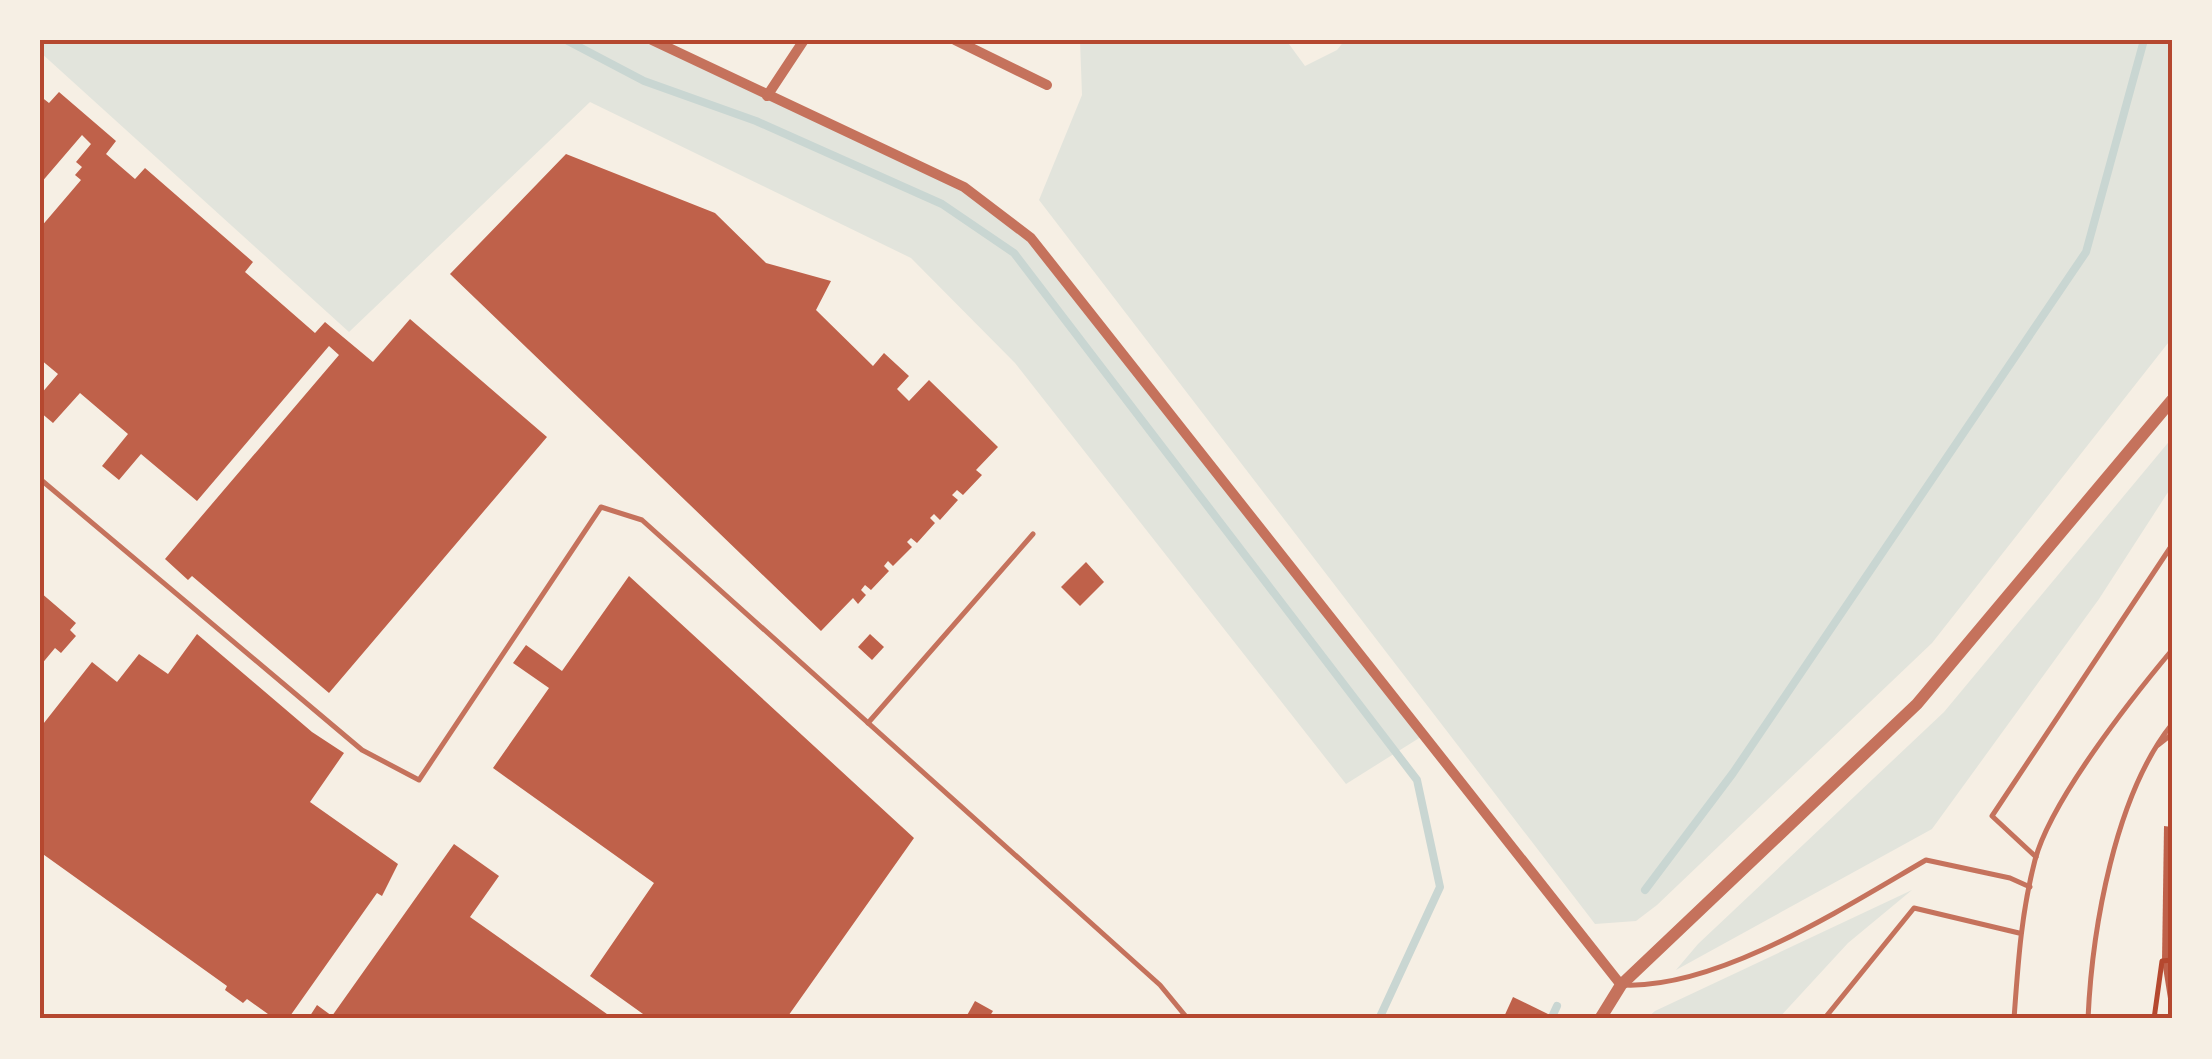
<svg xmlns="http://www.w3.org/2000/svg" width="2212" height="1059" font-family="'Fira Sans',sans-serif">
	<rect width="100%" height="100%" fill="#f6efe4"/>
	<g fill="#e2e4dc">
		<path d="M40 40H652L964 187 1031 238 1424 735 1346 784 1015 363 911 258 590 102 349 332 40 52Z"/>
		<path d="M1080 40H1286L1305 66 1337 50 1345 40H2172V338L1932 643 1657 905 1636 921 1595 924 1039 200 1082 95Z"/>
		<path d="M2172 438V486L2099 599 1932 829 1676 970 1698 944 1944 712Z"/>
		<path d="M1912 890 1848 943 1778 1019H1646L1655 1011Z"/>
	</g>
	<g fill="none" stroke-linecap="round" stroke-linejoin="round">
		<g stroke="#c9d6d2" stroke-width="8">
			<path d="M566 40 644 81 756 121 942 204 1014 253 1417 780 1440 887 1379 1019"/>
			<path d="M1645 890 1733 773 2086 252 2144 40"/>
			<path d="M1551 1019 1557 1006"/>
		</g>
	</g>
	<g fill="#bf614a">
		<path d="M59 92 116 141 106 154 135 179 145 168 253 262 245 272 315 333 325 322 373 362 410 319 547 437 329 693 192 576 188 580 165 559 339 355 329 346 197 501 141 454 119 480 102 466 128 434 80 393 53 423 40 412V395L58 374 40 359V228L81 180 75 175 82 167 76 162 91 144 82 135 40 184V96L49 103Z"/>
		<path d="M566 154 715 213 766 263 831 281 816 310 873 366 884 353 909 376 897 389 909 401 929 380 998 447 976 470 982 475 963 495 957 490 952 495 958 500 940 520 934 514 930 518 935 523 917 543 911 538 907 542 912 547 893 566 888 561 884 566 889 571 871 590 865 585 861 590 866 595 858 604 853 598 821 631 450 274Z"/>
		<path d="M1086 562 1104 582 1080 606 1061 587Z"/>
		<path d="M629 576 914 838 786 1019H650L590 976 654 883 493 768 549 688 513 663 526 645 562 671Z"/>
		<path d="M40 592 76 623 70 630 76 636 61 653 55 648 40 666Z"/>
		<path d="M197 634 312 732 344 753 310 802 398 864 382 896 377 893 288 1019H275L247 999 243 1003 225 990 227 986 40 852V728L92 662 117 682 139 654 168 674Z"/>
		<path d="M870 634 884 647 872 660 858 647Z"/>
		<path d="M2164 826 2172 827 2170 1011 2162 961Z"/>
		<path d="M454 844 499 876 470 917 614 1019H308L317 1005 332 1016Z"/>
		<path d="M1513 997 1550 1015 1548 1019H1503Z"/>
		<path d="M975 1001 993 1011 988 1019H965Z"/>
	</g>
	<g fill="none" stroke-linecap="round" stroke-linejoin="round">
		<g stroke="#b5482f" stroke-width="5">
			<path d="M2171 888H2172"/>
			<path d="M2154 1019 2162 961 2172 960"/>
		</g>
		<g stroke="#c5725c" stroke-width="5">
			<path d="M40 479 362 750 419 780 601 507 642 520 1160 985 1188 1019"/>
			<path d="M868 723 1033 534"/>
			<path d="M2158 745 2172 734"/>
			<path d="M2036 857 1992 816 2172 545"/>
			<path d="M1624 985C1718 989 1845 907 1926 860L2010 878 2030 887"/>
			<path d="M1824 1019 1914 908 2019 933"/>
			<path d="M2014 1019C2018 964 2021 914 2035 860 2051 800 2131 699 2172 650"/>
			<path d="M2088 1019C2092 929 2115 795 2172 724"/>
		</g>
		<g stroke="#c5725c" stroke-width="10">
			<path d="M652 40 964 187 1031 238 1621 985"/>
			<path d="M955 40 1047 85"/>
			<path d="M767 96 804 40"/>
		</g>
		<path stroke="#c5725c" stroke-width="12" d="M1600 1019 1621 985 1917 704 2172 400"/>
	</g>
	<rect width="2212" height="1059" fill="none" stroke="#f6efe4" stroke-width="85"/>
	<rect x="42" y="42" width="2128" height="974" fill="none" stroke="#b5482f" stroke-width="4"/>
</svg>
